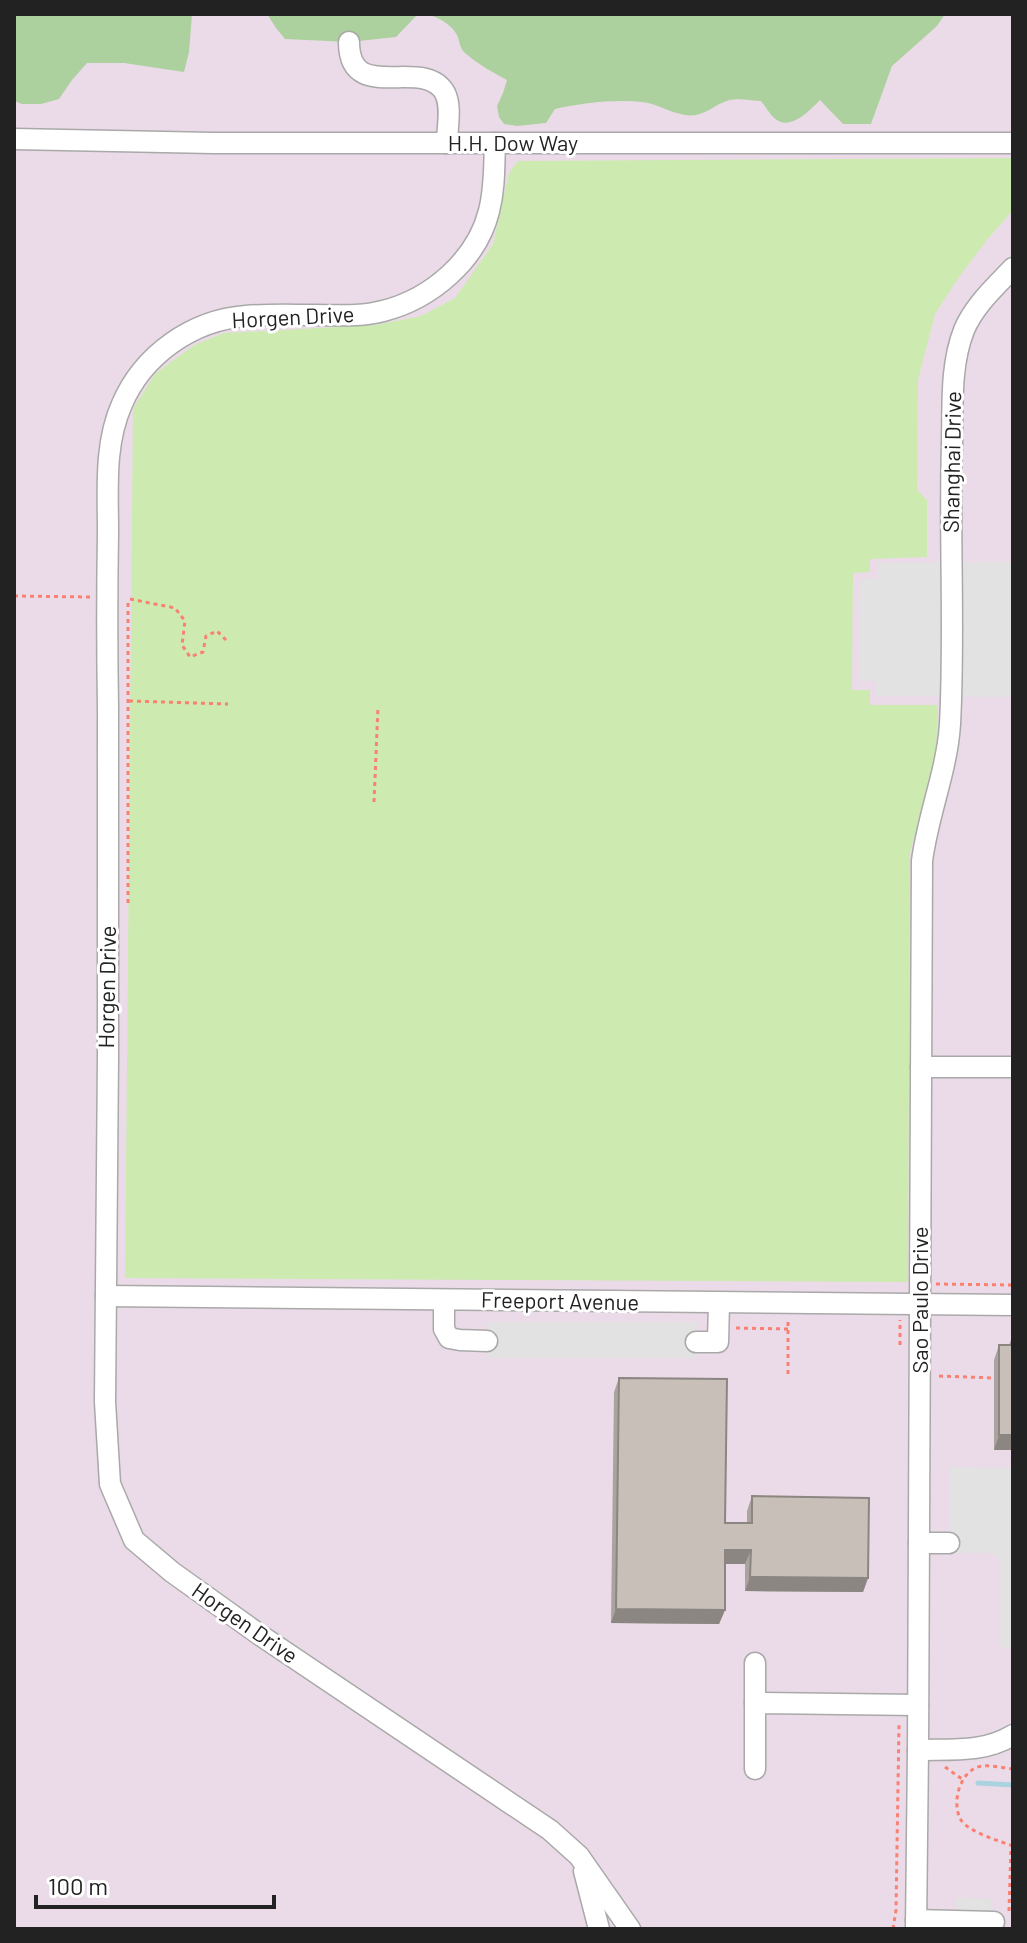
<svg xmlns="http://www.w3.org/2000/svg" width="1027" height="1943" font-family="Barlow,sans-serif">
	<rect width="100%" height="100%" fill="#f2efe9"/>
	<rect fill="#ebdbe8" x="14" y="14" width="999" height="1915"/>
	<path fill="#cdebb0" d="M1013 158V210L987 240 959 277 935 314 918 380 917 490 927 500V557L870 559V572L853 573 852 690H870V705H938L936 751 910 853 908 1282 125 1278 133 409 155 374 194 345 224 333 376 325 421 316 455 298 493 244 509 173 518 161Z"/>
	<g fill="#add19e">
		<path d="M14 14H192L189 52 184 72 124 63H87L72 80 59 99 41 104H22L14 101Z"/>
		<path d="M267 14H418L396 37 349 42 285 39 276 28Z"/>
		<path d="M426 14H945L937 26 892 66 871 124H843L820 100C809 111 790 132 774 118 769 113 765 106 761 101 752 101 739 98 730 100 719 102 708 113 696 115 678 118 660 104 642 102 614 99 582 103 555 109L546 123 517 126 504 124 499 117 497 106 503 93 507 80C492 72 476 63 464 52 459 47 460 41 457 35 451 24 438 17 426 14Z"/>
	</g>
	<g fill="#e2e2e2">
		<path d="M1013 562V697L876 696V681H859V579H877V563Z"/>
		<rect x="487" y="1322" width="210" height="36"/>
		<path d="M949 1467 1013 1468V1647H999L1000 1562 996 1556 990 1553H949Z"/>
		<path d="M956 1898 991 1899V1929H956Z"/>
	</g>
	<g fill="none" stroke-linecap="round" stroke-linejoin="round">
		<path stroke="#aad3df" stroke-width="5" d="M978 1783 1013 1785"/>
		<defs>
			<g id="minor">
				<path d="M349 42C349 106 424 55 445 93 452 107 447 128 447 143"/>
				<path d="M14 139 213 143H1013"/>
				<path d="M495 143C494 166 495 188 489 211 477 260 431 299 383 311 361 317 337 315 315 315 292 315 269 314 246 316 192 320 143 355 122 404 104 444 108 490 108 532 107 591 107 649 108 708 109 939 108 1171 105 1402L110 1484 134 1540 172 1572 260 1635 550 1830 579 1856 630 1929"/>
				<path d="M921 1067H1013"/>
				<path d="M106 1296 1013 1305"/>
				<path d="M444 1300V1329L449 1338 460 1340 487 1341"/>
				<path d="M696 1342H718L719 1303"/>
				<path d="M919 1543H949"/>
				<path d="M755 1663V1703"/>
				<path d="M918 1750C952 1749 983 1753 1013 1735"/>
				<path d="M755 1769V1703L918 1705"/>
				<path d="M584 1871 599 1929"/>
				<path d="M916 1920 994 1922"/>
				<path d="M916 1929 918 1750 922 861C928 814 947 771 950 724 955 631 949 537 952 444 953 405 950 366 964 330 974 306 995 287 1013 268"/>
			</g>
		</defs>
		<use href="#minor" stroke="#a9a9a9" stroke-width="23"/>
		<g stroke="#fa8072" stroke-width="3" stroke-dasharray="4 4" stroke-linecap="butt">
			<path d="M14 596 90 597"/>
			<path d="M130 599 175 608 185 621 182 645 190 657 203 652 206 636 217 631 226 640"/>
			<path d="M129 701 228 704"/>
			<path d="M374 802 378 707"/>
			<path d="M128 903V599"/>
			<path d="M936 1284 1013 1285"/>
			<path d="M736 1328 788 1329"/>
			<path d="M900 1345V1320"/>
			<path d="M788 1374V1320"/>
			<path d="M939 1376 994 1378"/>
			<path d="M945 1767 962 1779"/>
			<path d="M1013 1769C1002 1768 985 1763 975 1768 958 1777 952 1805 961 1820 969 1832 999 1841 1013 1846"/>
			<path d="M1009 1911 1011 1847"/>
			<path d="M893 1929 896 1910 899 1724"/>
		</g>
		<use href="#minor" stroke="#fff" stroke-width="20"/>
	</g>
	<g fill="#aba49e">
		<path d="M1013 1335V1450H994V1360L999 1345H1009Z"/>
		<path d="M619 1378 725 1523H747V1511L752 1496 868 1578 863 1592 745 1591V1564H725V1610L719 1624 611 1623 614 1392Z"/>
	</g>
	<g fill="#8b8681">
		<path d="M999 1435H1013V1450H994Z"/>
		<path d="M725 1550H751L745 1564H720Z"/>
		<path d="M750 1577 868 1578 863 1592 745 1591Z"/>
		<path d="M616 1609 725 1610 719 1624 611 1623Z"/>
	</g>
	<g fill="#c7bfb8" stroke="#8b8681" stroke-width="2">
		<rect x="999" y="1345" width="14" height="90"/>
		<path d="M619 1378 727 1379 725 1523H752V1496L869 1498 868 1578 750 1577 751 1550H725V1610L616 1609Z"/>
	</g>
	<g text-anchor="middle" stroke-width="6" stroke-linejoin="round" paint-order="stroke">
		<g font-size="22" fill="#222" stroke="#fff">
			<text x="513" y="151">H.H. Dow Way</text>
			<text transform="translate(293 317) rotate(-3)" y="8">Horgen Drive</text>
			<text transform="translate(952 462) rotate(-89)" y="8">Shanghai Drive</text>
			<text transform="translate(107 987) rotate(-89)" y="8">Horgen Drive</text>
			<text transform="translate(920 1300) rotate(-90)" y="8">Sao Paulo Drive</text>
			<text transform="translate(560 1301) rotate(1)" y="8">Freeport Avenue</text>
			<text transform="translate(245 1623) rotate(35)" y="8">Horgen Drive</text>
		</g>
	</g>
	<rect width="1027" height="1943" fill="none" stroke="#222222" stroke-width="32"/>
	<path d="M36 1895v12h238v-12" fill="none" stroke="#222222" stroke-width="4"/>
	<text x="48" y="1895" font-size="24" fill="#222222" stroke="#ffffff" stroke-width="6" paint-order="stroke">100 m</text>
</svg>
